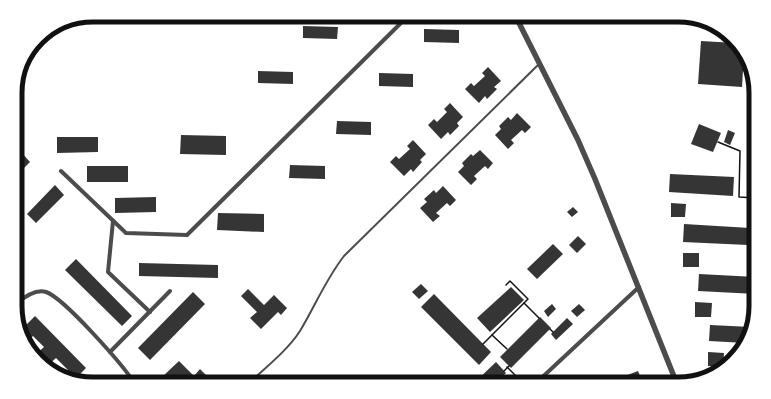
<svg xmlns="http://www.w3.org/2000/svg" width="771" height="399" font-family="Lato,sans-serif">
	<rect width="100%" height="100%" fill="#fff"/>
	<g fill="#353535">
		<path d="M303 26 338 27 337 39 303 38Z"/>
		<path d="M424 29 459 30V43L424 42Z"/>
		<path d="M701 41 735 43 743 49 744 53 742 87 698 84Z"/>
		<path d="M488 67 501 81 494 87 497 89 487 99 485 96 479 103 465 89 471 83 474 86 485 76 482 73Z"/>
		<path d="M258 71 293 72V84L258 83Z"/>
		<path d="M379 73 413 74V87L379 86Z"/>
		<path d="M450 103 463 117 457 123 459 126 450 135 448 132 441 139 428 125 434 119 437 122 447 112 444 109Z"/>
		<path d="M517 113 531 127 525 133 522 130 511 140 514 143 508 149 495 135 501 129 499 126 508 117 511 120Z"/>
		<path d="M337 121 371 122V135L336 134Z"/>
		<path d="M699 124 721 133 713 152 691 144Z"/>
		<path d="M728 130 735 133 730 145 724 142Z"/>
		<path d="M181 135 226 136V155L180 154Z"/>
		<path d="M57 137H98V152L57 153Z"/>
		<path d="M413 140 426 154 420 160 422 162 413 172 411 169 404 176 390 162 396 156 399 159 410 149 407 146Z"/>
		<path d="M480 150 493 163 488 169 485 166 474 176 477 179 471 185 458 172 464 166 462 163 471 154 473 156Z"/>
		<path d="M21 152 30 162 15 177V158Z"/>
		<path d="M290 165 325 166V179L289 178Z"/>
		<rect x="87" y="166" width="41" height="16"/>
		<path d="M670 174 734 177 733 196 669 192Z"/>
		<path d="M55 185 64 195 36 223 27 214Z"/>
		<path d="M443 186 456 200 450 206 447 203 436 213 440 216 433 222 420 208 427 202 424 199 434 190 436 193Z"/>
		<path d="M156 197V212L115 213V198Z"/>
		<path d="M671 203 686 204 685 217H671Z"/>
		<path d="M573 207 578 212 572 217 567 212Z"/>
		<path d="M218 213 264 214V232L217 230Z"/>
		<path d="M684 224 750 228 748 245 683 242Z"/>
		<path d="M578 236 586 244 577 253 569 245Z"/>
		<path d="M553 244 563 254 537 279 527 269Z"/>
		<rect x="683" y="253" width="16" height="14"/>
		<path d="M76 259 132 316 122 326 65 270Z"/>
		<path d="M139 263 218 265V278L139 276Z"/>
		<path d="M699 274 756 277V294L698 291Z"/>
		<path d="M421 284 428 291 419 299 412 292Z"/>
		<path d="M511 287 524 300 490 332 477 318Z"/>
		<path d="M248 289 264 305 274 295 287 308 281 315 278 312 261 329 250 318 257 312 241 296Z"/>
		<path d="M193 292 205 304 150 360 138 348Z"/>
		<path d="M434 294 491 352 479 365 421 307Z"/>
		<path d="M695 302 712 303 711 317H695Z"/>
		<path d="M552 304 556 309 548 317 544 311Z"/>
		<path d="M579 304 585 310 577 317 571 311Z"/>
		<path d="M35 316 86 368 74 380 61 376 68 370 56 358 47 366 35 355 44 347 33 336 26 343 21 330Z"/>
		<path d="M540 317 551 328 511 368 500 357Z"/>
		<path d="M567 318 573 324 556 340 551 334Z"/>
		<path d="M710 325 751 327 748 341 746 343 709 341Z"/>
		<path d="M708 352 724 353 723 367 708 366Z"/>
		<path d="M179 361 194 376 200 369 209 378 203 384H167L161 378Z"/>
		<path d="M496 362 506 373 494 384H473Z"/>
		<path d="M638 371 643 383 604 384Z"/>
	</g>
	<g fill="none" stroke-linecap="round" stroke-linejoin="round">
		<g stroke="#111" stroke-width="1.5">
			<path d="M718 142 740 151 739 197 756 198"/>
			<path d="M750 247H756"/>
			<path d="M524 303 539 318"/>
			<path d="M550 329 553 332"/>
			<path d="M492 335 507 349"/>
			<path d="M483 344 528 299 510 281 506 285"/>
			<path d="M507 367 524 384"/>
			<path d="M504 371 509 366"/>
		</g>
		<g stroke="#4c4c4c" stroke-width="2">
			<path d="M113 384 129 375"/>
			<path d="M248 384C266 367 287 351 300 331 315 306 326 279 344 256L539 64"/>
		</g>
		<g stroke="#4c4c4c" stroke-width="4">
			<path d="M61 171 126 233 187 235 409 15"/>
			<path d="M113 221 108 272 150 312"/>
			<path d="M16 304C23 298 36 289 46 292 64 298 124 366 135 384"/>
			<path d="M110 352 170 291"/>
			<path d="M535 384 639 287"/>
		</g>
		<path stroke="#4c4c4c" stroke-width="5.5" d="M515 15 578 140 595 179 677 384"/>
	</g>
	<path d="M0 0H771V399H0ZM93 22H678A71 71 0 0 1 749 93V306A71 71 0 0 1 678 377H93A71 71 0 0 1 22 306V93A71 71 0 0 1 93 22Z" fill="#fff" fill-rule="evenodd"/>
	<path fill="none" stroke="#111" stroke-width="5" d="M93 22H678A71 71 0 0 1 749 93V306A71 71 0 0 1 678 377H93A71 71 0 0 1 22 306V93A71 71 0 0 1 93 22Z"/>
</svg>
